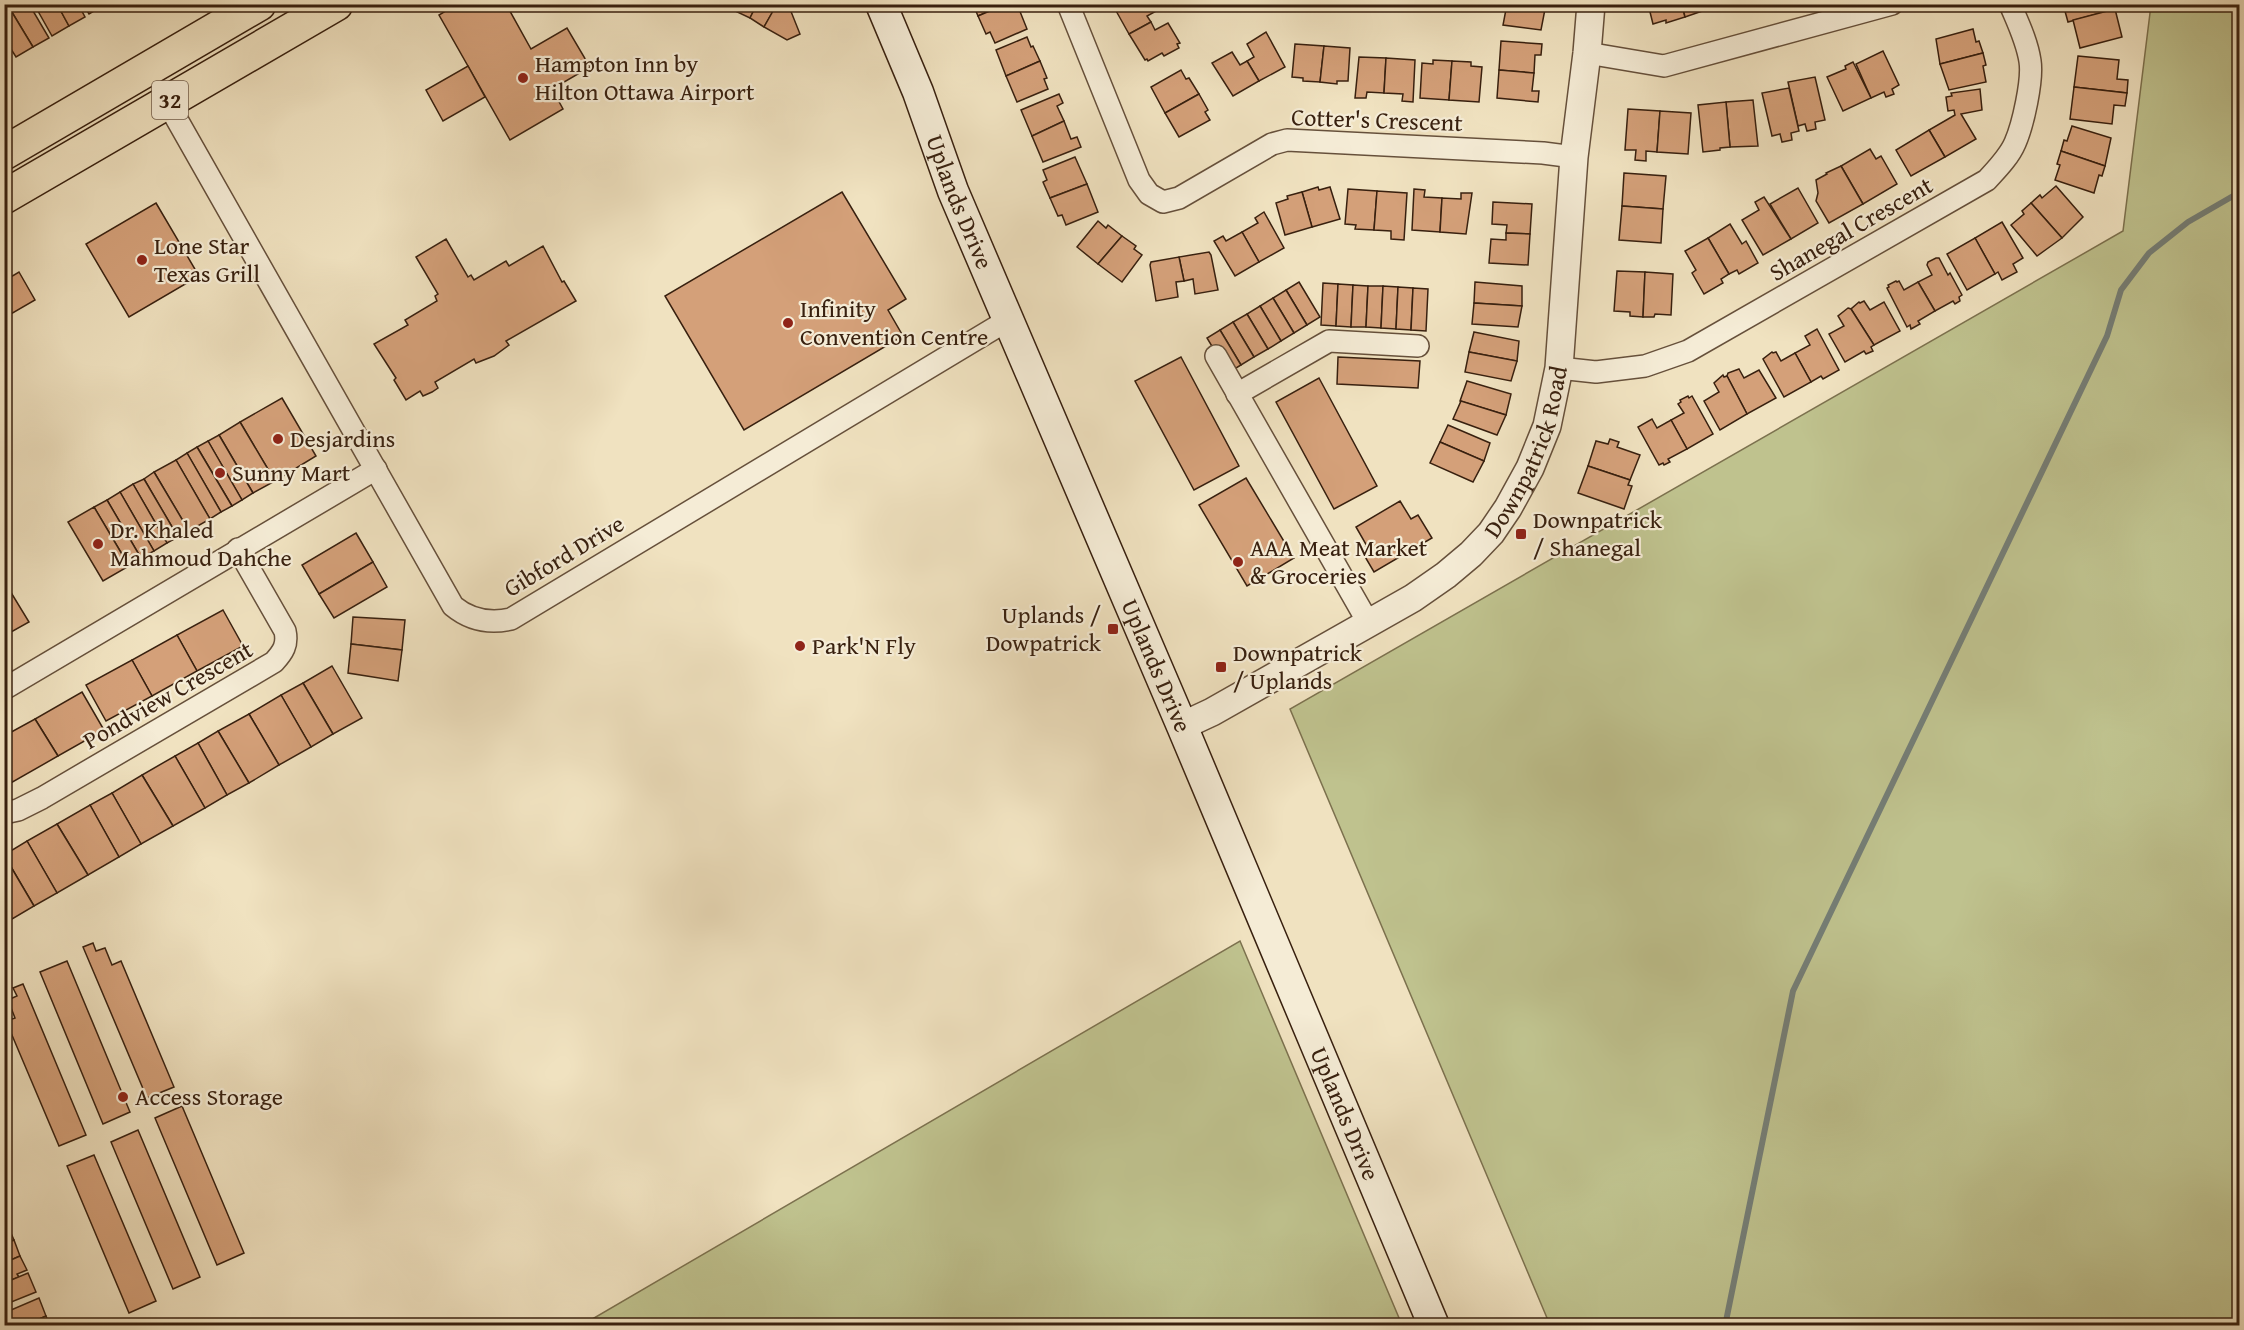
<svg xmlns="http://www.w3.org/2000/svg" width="2244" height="1330" font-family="'Gentium Book Plus',serif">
	<rect width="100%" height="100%" fill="#f0e2c0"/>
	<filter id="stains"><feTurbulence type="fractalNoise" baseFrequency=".00333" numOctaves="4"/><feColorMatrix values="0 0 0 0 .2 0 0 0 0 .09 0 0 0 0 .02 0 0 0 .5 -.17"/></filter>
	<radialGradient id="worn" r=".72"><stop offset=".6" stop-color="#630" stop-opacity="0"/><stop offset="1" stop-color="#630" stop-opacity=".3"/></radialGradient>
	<g fill="#bfc28e" stroke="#7c714e" stroke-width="1.5">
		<path d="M2151 5H2239V1325H1550L1290 709 2123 231Z"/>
		<path d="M1240 941 1402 1325H582Z"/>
	</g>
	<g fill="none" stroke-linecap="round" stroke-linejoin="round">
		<path stroke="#757e76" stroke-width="6" d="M1725 1326 1793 991 2107 336 2121 290 2149 253 2188 222 2240 192"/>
	</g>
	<g fill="#d4a079" stroke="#38200f" stroke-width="1.5">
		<path d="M7 4H29L49 38 33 47Z"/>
		<path d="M7 4 33 47 16 57 4 38V6Z"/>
		<path d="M34 4H57L69 26 52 36Z"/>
		<path d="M57 4H78L85 17 69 26Z"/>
		<path d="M83 4H104V5L89 14Z"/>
		<path d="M457 4H506L531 49 567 28 590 67 552 89 563 109 510 140 439 15Z"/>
		<path d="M738 4H757L750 18 735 11Z"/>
		<path d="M757 4H777L764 27 750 18Z"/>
		<path d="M777 4H788L800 34 787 40 764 27Z"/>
		<path d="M973 4H1006L978 16Z"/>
		<path d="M1006 4H1017L1027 29 995 43 990 32 986 34 978 16Z"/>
		<path d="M1120 4H1157L1160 9 1147 16 1151 22 1129 34 1115 9Z"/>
		<path d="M1507 4H1546L1541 30 1503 25Z"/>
		<path d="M1648 4H1682L1685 17 1666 23V20L1653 24Z"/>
		<path d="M1682 4H1713L1714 7 1685 17Z"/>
		<path d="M2063 4H2109L2111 10 2068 22Z"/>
		<path d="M2115 9 2122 37 2080 48 2073 20Z"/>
		<path d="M1151 22 1155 30 1168 23 1180 43 1177 44 1179 48 1164 56 1162 53 1148 61 1147 59 1145 60 1129 34Z"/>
		<path d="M1973 29 1976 42 1979 41 1983 53 1940 64 1936 39Z"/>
		<path d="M1266 32 1285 67 1259 81 1247 61 1254 57 1247 44Z"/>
		<path d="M1027 37 1031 47 1033 46 1040 61 1006 76 996 50Z"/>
		<path d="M1501 41 1542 44 1541 55H1535L1534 73 1499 70Z"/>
		<path d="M1295 44 1324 46 1320 82 1303 81V78L1292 77Z"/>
		<path d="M1324 46 1350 48 1348 81H1337V84L1320 82Z"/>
		<path d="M1883 51 1899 85 1892 89 1894 94 1886 97 1884 92 1871 98 1856 64Z"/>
		<path d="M1232 52 1240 65 1247 61 1259 81 1233 96 1212 63Z"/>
		<path d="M1983 53 1986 65 1983 66 1986 82 1949 90 1940 64Z"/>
		<path d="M2078 56 2119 60 2117 79 2128 80 2127 93 2074 87Z"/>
		<path d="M1359 57 1386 58 1384 93 1367 92 1366 98H1355Z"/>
		<path d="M1386 58 1415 60 1413 102 1402 101 1403 94 1384 93Z"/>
		<path d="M1433 60 1452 61 1449 100 1420 98 1422 63 1433 64Z"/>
		<path d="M1040 61 1047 78 1044 79 1048 89 1017 102 1006 76Z"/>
		<path d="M1452 61 1471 62V66L1482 67 1479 102 1449 100Z"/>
		<path d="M1853 62 1871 98 1843 111 1827 77 1846 69 1845 66Z"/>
		<path d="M468 66 485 97 443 121 426 90Z"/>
		<path d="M1181 70 1186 79 1189 78 1199 94 1165 113 1151 87Z"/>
		<path d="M1499 70 1534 73 1532 91H1539L1538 102 1497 98Z"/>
		<path d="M1815 77 1825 120 1815 122 1816 129 1807 131 1805 124 1798 126 1788 82Z"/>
		<path d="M2074 87 2127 93 2125 106 2114 105 2112 124 2070 119Z"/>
		<path d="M1789 88 1799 131 1791 133 1792 140 1782 142 1780 134 1772 136 1762 93Z"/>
		<path d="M1980 89 1982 110 1961 114 1976 139 1945 157 1929 130 1955 115 1954 110 1948 111 1946 97 1952 96 1951 93Z"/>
		<path d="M1059 94 1063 103 1057 106 1064 121 1032 136 1021 110Z"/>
		<path d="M1199 94 1208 110 1205 112 1210 120 1179 137 1165 113Z"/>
		<path d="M1753 100 1758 146 1730 147 1726 102Z"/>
		<path d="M1726 102 1730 147 1720 148V150L1703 152 1698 105Z"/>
		<path d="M1628 109 1660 111 1657 152 1646 151V161L1635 160 1636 150H1625Z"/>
		<path d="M1660 111 1691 113 1688 154 1657 152Z"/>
		<path d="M1064 121 1071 139 1077 137 1081 147 1043 162 1032 136Z"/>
		<path d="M2072 126 2111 138 2105 166 2061 151 2064 140 2067 141Z"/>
		<path d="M1929 130 1945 157 1911 176 1896 150Z"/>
		<path d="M1870 149 1876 159 1881 156 1897 184 1863 204 1841 166Z"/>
		<path d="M2061 151 2105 166 2102 176 2099 175 2094 193 2055 180 2060 165 2057 164Z"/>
		<path d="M1075 157 1087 184 1050 198 1043 182 1047 180 1043 170Z"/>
		<path d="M1841 166 1863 204 1829 223 1816 201 1818 193 1816 180 1827 174 1826 173Z"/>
		<path d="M1624 173 1666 176 1663 209 1622 206Z"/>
		<path d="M1087 184 1098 212 1066 225 1062 215 1058 216 1050 198Z"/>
		<path d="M2056 186 2083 217 2062 238 2031 203 2040 195 2042 198Z"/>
		<path d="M1318 187 1319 190 1330 187 1340 219 1312 227 1302 192Z"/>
		<path d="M1798 188 1818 223 1791 239 1770 204Z"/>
		<path d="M1348 189 1377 191 1374 230 1355 229 1356 225 1345 224Z"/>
		<path d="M1414 189 1425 190 1424 197 1442 198 1440 232 1412 230Z"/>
		<path d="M1377 191 1407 193 1404 240 1391 239V231L1374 230Z"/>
		<path d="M842 192 906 299 888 310 903 336 744 430 665 296Z"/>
		<path d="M1302 192 1312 227 1285 235 1276 203 1288 199 1287 196Z"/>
		<path d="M1461 193H1472L1466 234 1440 232 1442 198 1461 199Z"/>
		<path d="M1764 197 1791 239 1763 255 1742 220 1759 210 1755 202Z"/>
		<path d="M1493 202 1532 204 1530 234 1506 233 1507 225 1492 224Z"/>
		<path d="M156 203 199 276 129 317 86 244Z"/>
		<path d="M2031 203 2062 238 2037 256 2011 225 2024 214 2022 211Z"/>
		<path d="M1622 206 1663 209 1661 243 1619 240Z"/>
		<path d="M1264 212 1284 248 1259 262 1242 232 1258 223 1255 218Z"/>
		<path d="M1098 221 1106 228 1108 225 1122 236 1098 264 1077 247Z"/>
		<path d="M2002 222 2023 258 2013 264 2017 272 2002 280 1998 272 1995 274 1975 238Z"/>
		<path d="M1730 224 1742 244 1746 241 1758 263 1739 274 1737 270 1729 274 1708 238Z"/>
		<path d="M1242 232 1259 262 1235 276 1214 241 1223 236 1226 241Z"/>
		<path d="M1506 233 1530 234 1528 265 1489 263 1491 239 1506 240Z"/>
		<path d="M1122 236 1136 246 1134 249 1142 255 1122 282 1098 264Z"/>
		<path d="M1708 238 1729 274 1721 279 1723 283 1704 294 1692 273 1696 270 1685 251Z"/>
		<path d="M1975 238 1995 274 1967 290 1947 254Z"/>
		<path d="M446 239 468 277 471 275 474 280 506 261 509 266 543 246 562 282 564 281 576 301 506 341 509 345 494 356 476 363 474 359 435 382 438 388 432 392 423 396 420 391 406 400 394 380 396 378 374 344 408 325 405 320 437 301 435 296 438 294 416 257Z"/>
		<path d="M1209 252 1211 255 1218 290 1195 294 1193 279 1184 281 1179 257Z"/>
		<path d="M1179 257 1184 281 1176 282 1178 297 1156 301 1150 265 1151 262Z"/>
		<path d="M1936 258H1939L1948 275 1950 273 1962 295 1959 297 1960 301 1955 304 1953 301 1935 311 1918 282 1932 275 1927 265 1928 262Z"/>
		<path d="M1617 271 1645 272 1643 317 1630 316V312L1614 311Z"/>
		<path d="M19 272 35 300 4 318V281Z"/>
		<path d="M1645 272 1673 274 1671 315 1655 314 1654 317H1643Z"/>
		<path d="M1896 281 1897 282 1899 281 1904 290 1918 282 1935 311 1918 321 1920 324 1911 329 1910 325 1907 327 1887 288 1889 287 1888 285Z"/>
		<path d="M1299 282 1320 317 1307 325 1286 290Z"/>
		<path d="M1475 282 1522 286V306L1474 303Z"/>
		<path d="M1323 283 1338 284 1336 326 1321 325Z"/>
		<path d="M1338 284 1353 285 1351 327 1336 326Z"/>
		<path d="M1353 285 1368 286 1366 327H1351Z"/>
		<path d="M1368 286H1383L1381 328 1366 327Z"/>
		<path d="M1383 286 1398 287 1396 329 1381 328Z"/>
		<path d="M1398 287 1413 288 1411 330 1396 329Z"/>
		<path d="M1413 288 1428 289 1426 331 1411 330Z"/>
		<path d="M1286 290 1307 325 1294 333 1273 298Z"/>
		<path d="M1273 298 1294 333 1281 341 1260 306Z"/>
		<path d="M1864 301 1870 310 1884 302 1900 331 1874 345 1851 309 1859 302 1860 303Z"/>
		<path d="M1474 303 1522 306 1518 327 1472 324Z"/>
		<path d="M1260 306 1281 341 1268 349 1247 314Z"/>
		<path d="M1848 308 1851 309 1874 345 1871 347 1873 351 1866 354 1864 351 1845 362 1829 334 1844 326 1838 316Z"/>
		<path d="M1247 314 1268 349 1254 357 1233 322Z"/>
		<path d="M1233 322 1254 357 1241 365 1220 330Z"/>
		<path d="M1817 329 1839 370 1823 379 1821 376 1811 382 1795 353 1810 345 1805 336Z"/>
		<path d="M1220 330 1241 365 1228 373 1207 338Z"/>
		<path d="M1474 332 1519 341 1517 361 1469 352Z"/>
		<path d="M1469 352 1517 361 1511 381 1465 372Z"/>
		<path d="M1772 352 1773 353 1776 352 1781 361 1795 353 1811 382 1784 397 1763 359Z"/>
		<path d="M1181 357 1239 466 1194 490 1135 381Z"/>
		<path d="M1338 357 1420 361 1418 388 1337 384Z"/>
		<path d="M1739 369 1744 378 1759 370 1776 398 1747 414 1727 376 1728 373Z"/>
		<path d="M1723 375 1724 377 1727 376 1747 414 1720 430 1704 401 1719 392 1714 383Z"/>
		<path d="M1319 378 1377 486 1334 509 1276 402Z"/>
		<path d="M1467 381 1511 394 1506 415 1460 401Z"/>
		<path d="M1688 396 1689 398 1692 396 1713 434 1687 449 1671 420 1684 413 1678 404 1681 402 1680 400Z"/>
		<path d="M282 398 316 456 275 481 240 422Z"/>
		<path d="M1461 401 1506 415 1497 435 1453 419Z"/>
		<path d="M1652 419 1657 428 1671 420 1687 449 1668 459 1670 462 1664 465 1663 463 1659 465 1638 427Z"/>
		<path d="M240 422 275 481 253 493 219 435Z"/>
		<path d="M1448 425 1490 443 1484 461 1440 442Z"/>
		<path d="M219 435 253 493 242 500 208 441Z"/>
		<path d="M1610 439 1619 442 1617 447 1640 455 1630 480 1588 466 1596 441 1608 444Z"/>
		<path d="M208 441 242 500 232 506 197 447Z"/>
		<path d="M1440 442 1484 461 1473 482 1430 463Z"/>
		<path d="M197 447 232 506 221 512 187 453Z"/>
		<path d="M187 453 221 512 210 519 176 460Z"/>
		<path d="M176 460 210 519 189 531 154 472Z"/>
		<path d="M1588 466 1630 480 1628 485 1632 486 1624 509 1578 493Z"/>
		<path d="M154 472 189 531 178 537 144 479Z"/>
		<path d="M1246 478 1294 558 1247 586 1199 505Z"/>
		<path d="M144 479 178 537 167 543 133 484Z"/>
		<path d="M133 484 167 543 154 551 120 492Z"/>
		<path d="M120 492 154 551 141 558 107 500Z"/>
		<path d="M107 500 141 558 129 566 94 507Z"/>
		<path d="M1400 501 1411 519 1418 515 1432 538 1374 572 1361 550 1367 546 1356 527Z"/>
		<path d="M94 507 129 566 103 581 68 522Z"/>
		<path d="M356 533 373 562 319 594 302 565Z"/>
		<path d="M373 562 387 587 334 618 319 594Z"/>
		<path d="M4 581 29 622 4 636Z"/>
		<path d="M223 610 243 646 197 671 177 635Z"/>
		<path d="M353 617 405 620 402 650 351 644Z"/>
		<path d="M177 635 197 671 152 696 132 660Z"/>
		<path d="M351 644 402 650 398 681 348 673Z"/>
		<path d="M132 660 152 696 106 721 86 685Z"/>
		<path d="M332 666 362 718 333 734 303 683Z"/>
		<path d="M303 683 333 734 311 747 281 695Z"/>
		<path d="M82 692 104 730 58 756 35 719Z"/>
		<path d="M281 695 311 747 279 765 249 714Z"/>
		<path d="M249 714 279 765 249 783 218 731Z"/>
		<path d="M35 719 58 756 9 784 4 776V736Z"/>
		<path d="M218 731 249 783 227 795 198 743Z"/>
		<path d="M198 743 227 795 205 808 175 756Z"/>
		<path d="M175 756 205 808 173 826 142 775Z"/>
		<path d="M142 775 173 826 141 844 112 793Z"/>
		<path d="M112 793 141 844 119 857 90 805Z"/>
		<path d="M90 805 119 857 88 875 57 824Z"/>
		<path d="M57 824 88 875 57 893 27 841Z"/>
		<path d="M27 841 57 893 34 906 4 855Z"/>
		<path d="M4 855 34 906 7 922 4 918Z"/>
		<path d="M93 943 96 951 105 948 112 965 121 961 174 1087 147 1098 83 947Z"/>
		<path d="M67 961 130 1112 103 1124 40 972Z"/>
		<path d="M23 984 86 1135 59 1146 6 1021 15 1018 8 1000 17 996 13 988Z"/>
		<path d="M182 1106 244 1253 217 1265 155 1118Z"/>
		<path d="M138 1130 200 1277 173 1289 111 1142Z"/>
		<path d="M94 1155 156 1301 129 1313 67 1166Z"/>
		<path d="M7 1224 14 1240 4 1244V1225Z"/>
		<path d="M14 1240 20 1256 4 1263V1244Z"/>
		<path d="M20 1256 27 1270 17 1274 19 1277 4 1283V1263Z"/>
		<path d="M28 1273 36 1292 4 1305V1283Z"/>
		<path d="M39 1298 46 1316 24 1326H4V1313Z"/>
		<path d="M46 1316 50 1326H24Z"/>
	</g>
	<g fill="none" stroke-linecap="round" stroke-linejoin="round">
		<defs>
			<g id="minor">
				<path d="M1068 4 1139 180 1149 194 1163 202 1179 198 1272 144 1287 140 1543 153 1574 157"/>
				<path d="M1587 53 1664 66 1892 4"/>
				<path d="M167 102 453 606C470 620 489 624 511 619L1008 320"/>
				<path d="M1216 356 1369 624"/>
				<path d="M1559 368 1596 372 1645 366 1688 351 1987 180C1997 169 2009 157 2015 143 2023 125 2033 80 2030 61 2027 41 2018 23 2010 4"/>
				<path d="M1237 394 1329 341 1418 346"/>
				<path d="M4 689 376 469"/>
				<path d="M4 813 18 810 42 798 274 662C283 652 288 645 285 631L238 549"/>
			</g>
			<g id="tertiary">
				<path id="s1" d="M1182 726 1212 712 1413 598 1446 575 1471 554 1491 533 1508 508 1530 468 1547 426 1559 368 1574 157 1587 53 1591 4"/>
			</g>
			<g id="secondary">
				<path id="s2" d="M881 4 918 92 953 191 1182 726 1434 1326"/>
			</g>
			<g id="primary">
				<path d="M4 153 259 4"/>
				<path d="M4 197 336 4"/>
			</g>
		</defs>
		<use href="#minor" stroke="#66503b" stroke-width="24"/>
		<use href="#tertiary" stroke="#66503b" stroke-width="30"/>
		<use href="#secondary" stroke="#38200f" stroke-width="33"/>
		<use href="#primary" stroke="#38200f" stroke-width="36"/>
		<use href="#minor" stroke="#f5ecd6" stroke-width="21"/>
		<use href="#tertiary" stroke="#f5ecd6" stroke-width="27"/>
		<use href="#secondary" stroke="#f5ecd6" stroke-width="30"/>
		<use href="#primary" stroke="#f0e2c0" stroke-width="33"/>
	</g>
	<g fill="#8f2418" stroke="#f5ecd6" stroke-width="2">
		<circle cx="523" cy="78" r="6"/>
		<circle cx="142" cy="260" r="6"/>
		<circle cx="788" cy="323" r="6"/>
		<circle cx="278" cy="439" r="6"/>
		<circle cx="220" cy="473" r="6"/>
		<rect x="1515" y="528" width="12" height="12" rx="3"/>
		<circle cx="98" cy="544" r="6"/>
		<circle cx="1238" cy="562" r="6"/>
		<rect x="1107" y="623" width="12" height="12" rx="3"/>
		<circle cx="800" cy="646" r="6"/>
		<rect x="1215" y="661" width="12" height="12" rx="3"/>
		<circle cx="123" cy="1097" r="6"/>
	</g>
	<g text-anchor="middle" stroke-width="4.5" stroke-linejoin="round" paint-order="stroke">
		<rect fill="#f5ecd6" stroke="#715d4b" stroke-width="1.5" x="152" y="81" width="36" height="38" rx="4.5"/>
		<g font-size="22" font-weight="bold" fill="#38200f">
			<text x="170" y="108">32</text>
		</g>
		<g font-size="24" fill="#38200f" stroke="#f5ecd6" text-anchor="start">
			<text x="535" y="72">Hampton Inn by<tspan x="535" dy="28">Hilton Ottawa Airport</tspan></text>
			<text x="154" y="254">Lone Star<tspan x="154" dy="28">Texas Grill</tspan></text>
			<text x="800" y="317">Infinity<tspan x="800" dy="28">Convention Centre</tspan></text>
			<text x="290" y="447">Desjardins</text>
			<text x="232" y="481">Sunny Mart</text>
			<text x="1533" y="528">Downpatrick<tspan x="1533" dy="28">/ Shanegal</tspan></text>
			<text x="110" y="538">Dr. Khaled<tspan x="110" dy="28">Mahmoud Dahche</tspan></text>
			<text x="1250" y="556">AAA Meat Market<tspan x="1250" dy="28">&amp; Groceries</tspan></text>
			<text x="1101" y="623" text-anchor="end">Uplands /<tspan x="1101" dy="28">Dowpatrick</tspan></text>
			<text x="812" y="654">Park'N Fly</text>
			<text x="1233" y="661">Downpatrick<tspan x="1233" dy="28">/ Uplands</tspan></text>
			<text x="135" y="1105">Access Storage</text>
		</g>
		<g font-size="24" fill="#38200f" stroke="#f5ecd6">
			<text transform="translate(1377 120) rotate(2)" y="8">Cotter's Crescent</text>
			<text dy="8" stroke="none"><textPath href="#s2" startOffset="213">Uplands Drive</textPath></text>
			<text transform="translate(1851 229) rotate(-30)" y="8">Shanegal Crescent</text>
			<text dy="8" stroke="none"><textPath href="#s1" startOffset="456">Downpatrick Road</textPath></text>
			<text transform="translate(564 556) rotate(-31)" y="8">Gibford Drive</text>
			<text dy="8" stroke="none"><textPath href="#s2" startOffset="717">Uplands Drive</textPath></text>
			<text transform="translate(168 695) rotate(-30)" y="8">Pondview Crescent</text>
			<text dy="8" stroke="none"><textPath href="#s2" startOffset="1203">Uplands Drive</textPath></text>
		</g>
	</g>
	<rect width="2244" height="1330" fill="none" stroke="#f0e2c0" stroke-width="24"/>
	<rect x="6" y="6" width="2232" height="1318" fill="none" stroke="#38200f" stroke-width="3"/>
	<rect x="12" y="12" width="2220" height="1306" fill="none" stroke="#38200f" stroke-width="1.5"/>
	<rect width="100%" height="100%" filter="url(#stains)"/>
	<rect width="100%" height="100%" fill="url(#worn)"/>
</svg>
